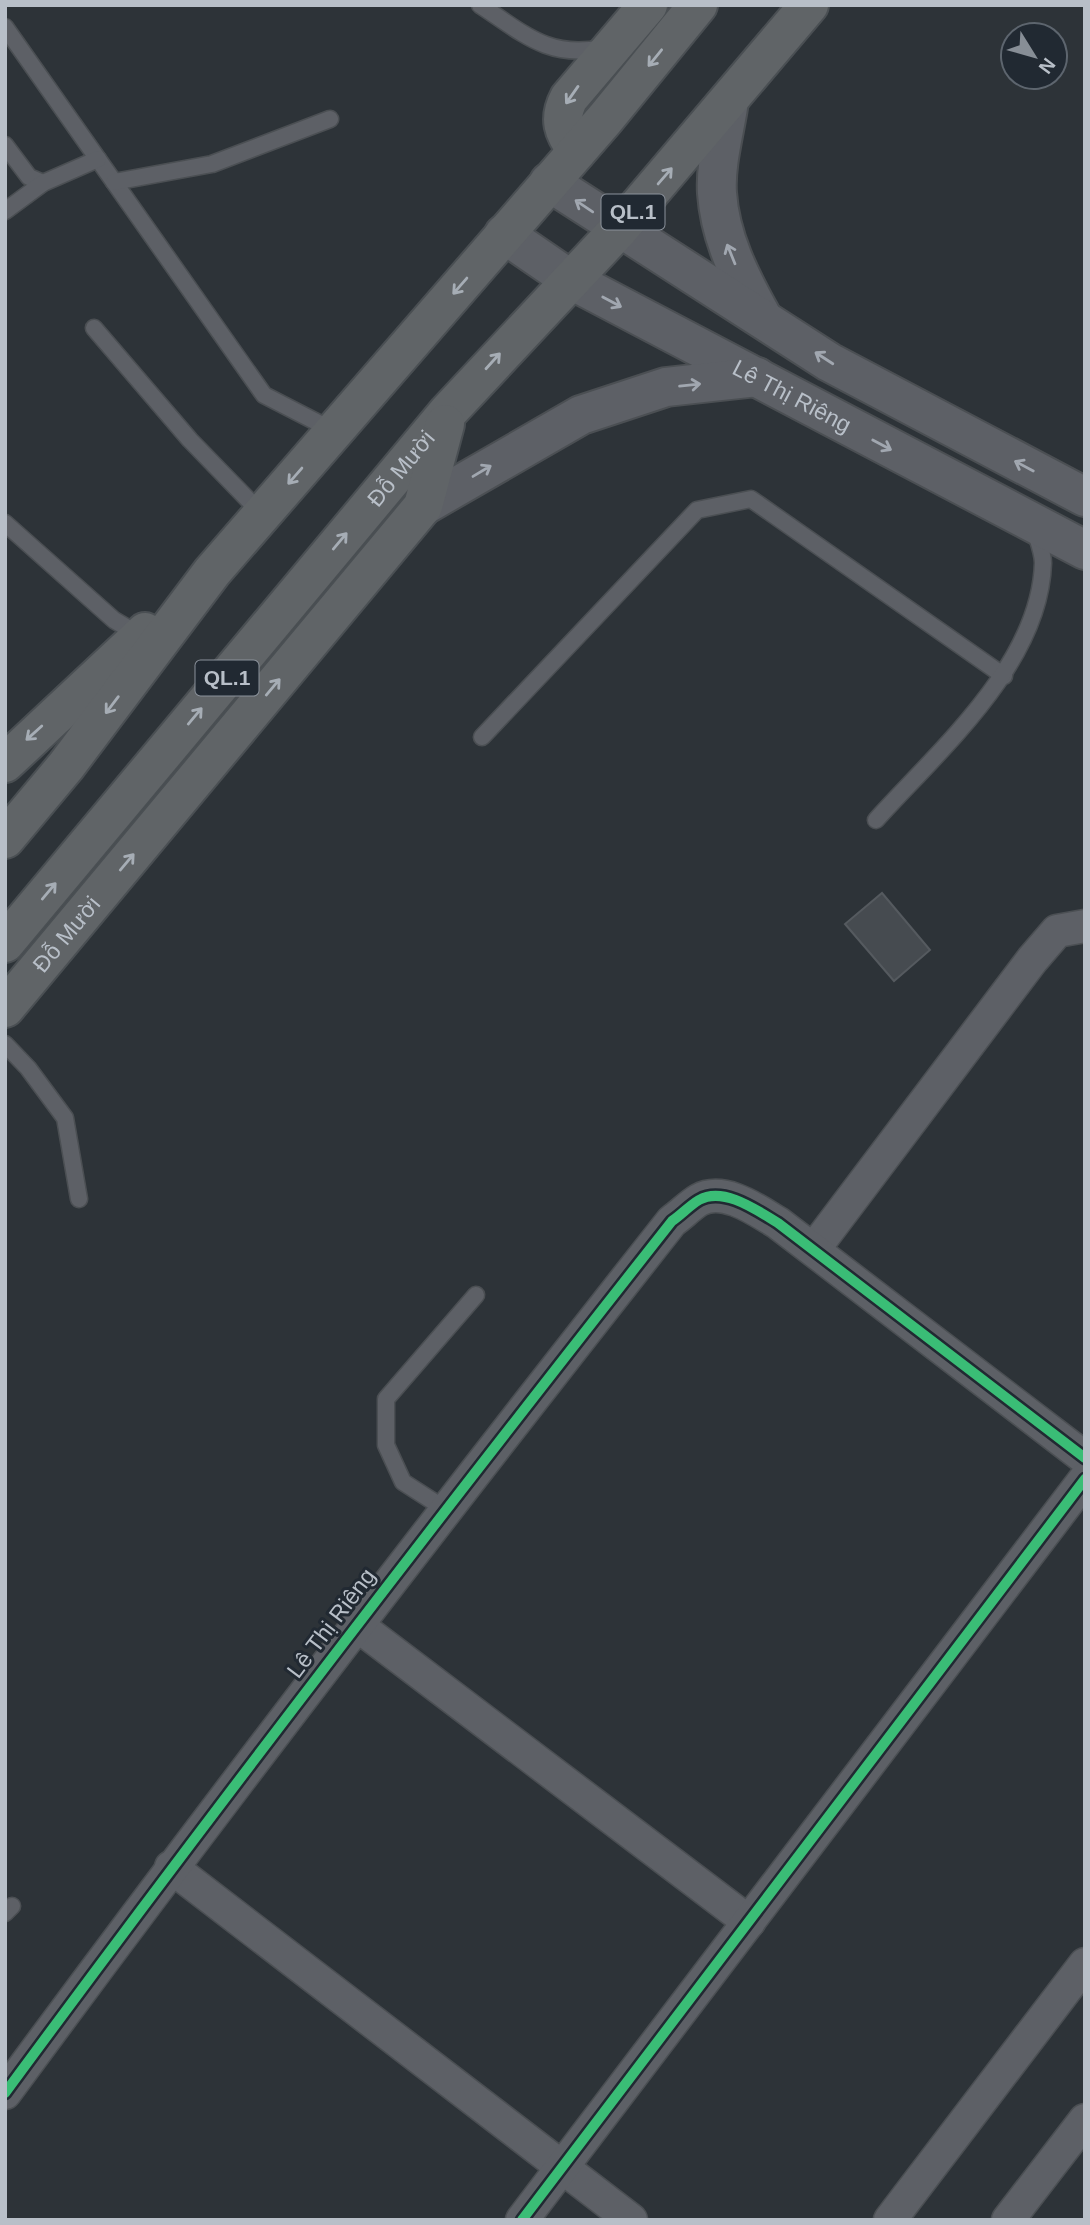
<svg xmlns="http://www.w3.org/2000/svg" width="1090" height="2225" font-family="Helvetica,sans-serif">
	<rect width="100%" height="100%" fill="#2d3338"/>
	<path fill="#464b50" stroke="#555a5f" stroke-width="2" d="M882 893 930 950 894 981 845 924Z"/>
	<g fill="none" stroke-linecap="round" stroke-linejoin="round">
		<defs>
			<g id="service">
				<path d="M480 5C523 33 548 59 602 48"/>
				<path d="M5 27 264 395 334 431"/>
				<path d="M5 145 29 177 43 183"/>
				<path d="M114 182 212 164 330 119"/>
				<path d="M5 211 43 183 98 159"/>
				<path d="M94 328 190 440 262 514"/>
				<path d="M5 523 114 620 141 636"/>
				<path d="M482 737 697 510 751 499 1004 676"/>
				<path d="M876 820C939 750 1040 664 1043 563 1043 552 1037 538 1034 527"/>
				<path d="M5 1044 28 1068 65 1118 79 1199"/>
				<path d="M445 1509 403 1482 386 1445V1399L476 1295"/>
				<path d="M5 1913 12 1906"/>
			</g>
			<g id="minor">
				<path d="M814 1249 1032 960 1057 931 1085 926"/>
				<path d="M357 1625 749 1922"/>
				<path d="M171 1867 631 2220"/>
				<path d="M5 2093C222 1798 445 1509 672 1221 681 1215 689 1206 699 1200 724 1186 758 1211 778 1223L1085 1458"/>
				<path d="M522 2220 1085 1479"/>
				<path d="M890 2220 1085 1964"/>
				<path d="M1008 2220 1085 2120"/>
			</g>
			<g id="tertiary">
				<path d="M729 101C725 130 715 164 717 193 720 238 740 277 761 315"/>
				<path d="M549 182 829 362 1085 497"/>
				<path id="s1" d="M504 234 571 280 1085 550"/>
				<path d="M423 506 581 415 666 387 757 377"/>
			</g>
			<g id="trunk">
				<path d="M577 151C563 132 558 119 569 98L648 5"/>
				<path d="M5 763 145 632"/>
				<path d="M5 839 66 766 212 572 605 119 698 5"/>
				<path id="s2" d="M5 943 448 412 619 229 809 5"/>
				<path id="s3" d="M5 1008 423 506 445 424"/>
			</g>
		</defs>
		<use href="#service" stroke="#4b4f53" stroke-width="19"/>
		<use href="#minor" stroke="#4b4f53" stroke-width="35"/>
		<use href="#tertiary" stroke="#4b4f53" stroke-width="42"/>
		<use href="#trunk" stroke="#4a4f53" stroke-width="42"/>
		<use href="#service" stroke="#5d6066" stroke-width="16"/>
		<use href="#minor" stroke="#5d6066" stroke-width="32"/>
		<use href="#tertiary" stroke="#5d6066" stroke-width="38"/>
		<use href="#trunk" stroke="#606467" stroke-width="38"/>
		<defs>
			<g id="cycleway">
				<path d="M5 2093C222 1798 445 1509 672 1221 681 1215 689 1206 699 1200 724 1186 758 1211 778 1223L1085 1458"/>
				<path d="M522 2220 1085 1479"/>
			</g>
		</defs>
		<use href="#cycleway" stroke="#212932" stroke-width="15"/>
		<use href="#cycleway" stroke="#3abd76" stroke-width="10"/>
	</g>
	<defs><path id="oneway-shaft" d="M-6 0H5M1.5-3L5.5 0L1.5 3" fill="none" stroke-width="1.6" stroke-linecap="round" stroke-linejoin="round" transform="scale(1.75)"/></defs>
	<g stroke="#a6adb5">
		<use href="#oneway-shaft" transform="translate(655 58) rotate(129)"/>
		<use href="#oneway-shaft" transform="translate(572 95) rotate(125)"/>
		<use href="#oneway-shaft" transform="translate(665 176) rotate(-49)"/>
		<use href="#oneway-shaft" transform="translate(460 286) rotate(131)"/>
		<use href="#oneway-shaft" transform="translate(493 361) rotate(-48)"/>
		<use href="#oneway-shaft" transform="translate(295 476) rotate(131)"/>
		<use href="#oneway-shaft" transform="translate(340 541) rotate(-50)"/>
		<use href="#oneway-shaft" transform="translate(273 687) rotate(-50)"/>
		<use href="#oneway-shaft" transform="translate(112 705) rotate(127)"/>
		<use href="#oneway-shaft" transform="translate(195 716) rotate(-50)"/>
		<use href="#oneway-shaft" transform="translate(34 733) rotate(138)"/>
		<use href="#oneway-shaft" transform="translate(127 862) rotate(-50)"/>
		<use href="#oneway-shaft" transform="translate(49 891) rotate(-50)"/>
	</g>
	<g stroke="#a1a7b0">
		<use href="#oneway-shaft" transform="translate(584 206) rotate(-146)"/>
		<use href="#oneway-shaft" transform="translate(731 254) rotate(-112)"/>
		<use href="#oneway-shaft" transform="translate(612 302) rotate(28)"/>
		<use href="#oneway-shaft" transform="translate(824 358) rotate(-147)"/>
		<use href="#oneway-shaft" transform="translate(690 385) rotate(-6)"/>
		<use href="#oneway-shaft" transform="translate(882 445) rotate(28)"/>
		<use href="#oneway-shaft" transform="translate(1024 466) rotate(-152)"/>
		<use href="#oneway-shaft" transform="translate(482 471) rotate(-31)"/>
	</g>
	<g text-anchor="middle" stroke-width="6" stroke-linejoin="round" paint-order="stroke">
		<g fill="#212932" stroke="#8b929b" stroke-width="2">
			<rect x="601.5" y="194.5" width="63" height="35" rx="5"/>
			<rect x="195.5" y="660.5" width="63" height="35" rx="5"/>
		</g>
		<g font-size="21" font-weight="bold" fill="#b8bfc8">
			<text x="633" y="219">QL.1</text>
			<text x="227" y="685">QL.1</text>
		</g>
		<g font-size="23" fill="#b8bfc8" stroke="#212932">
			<text dy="8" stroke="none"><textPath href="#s1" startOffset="331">Lê Thị Riêng</textPath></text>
			<text dy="8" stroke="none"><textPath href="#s2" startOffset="618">Đỗ Mười</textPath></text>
			<text dy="8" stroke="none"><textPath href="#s3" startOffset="96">Đỗ Mười</textPath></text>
			<text transform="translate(331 1623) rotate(-53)" y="8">Lê Thị Riêng</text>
		</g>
	</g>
	<rect width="1090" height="2225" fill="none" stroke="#b8bfc8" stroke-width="14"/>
	<g transform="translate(1034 56) rotate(127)"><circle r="33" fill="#212932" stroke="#5d656e" stroke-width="2"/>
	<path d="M0-5L12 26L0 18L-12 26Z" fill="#878e96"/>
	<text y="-10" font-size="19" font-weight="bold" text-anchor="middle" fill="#b8bfc8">N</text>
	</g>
</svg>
